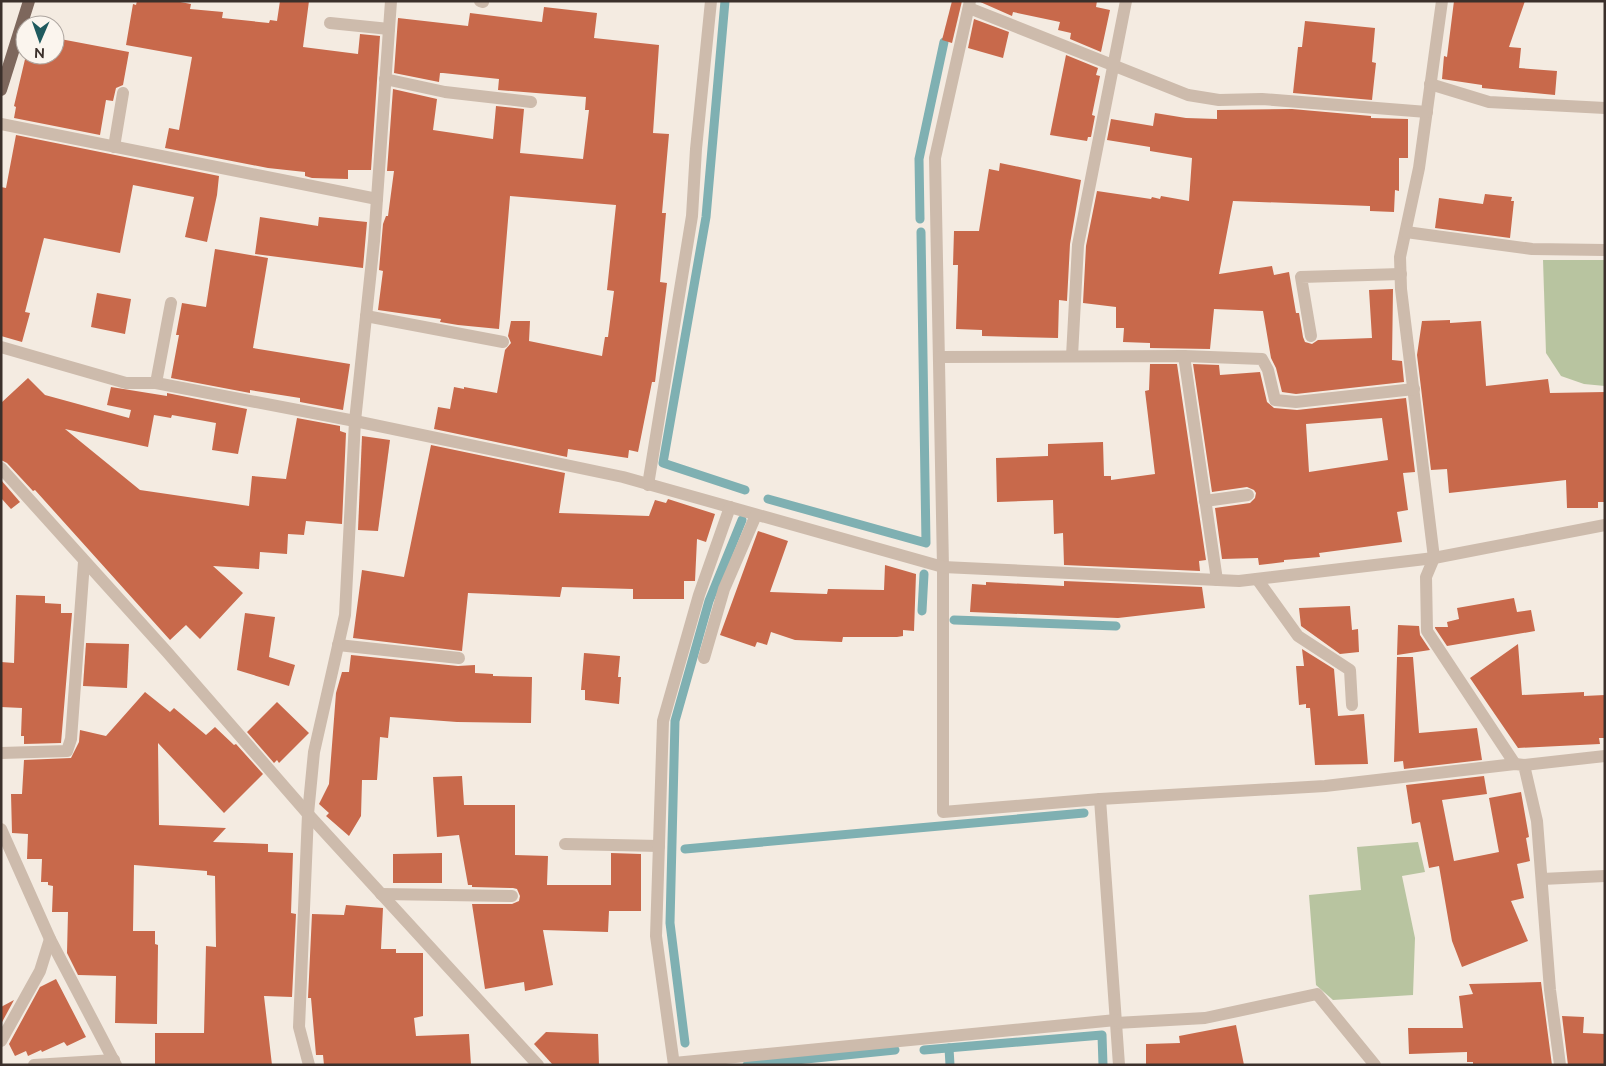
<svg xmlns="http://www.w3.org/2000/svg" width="1606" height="1066" font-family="Raleway,sans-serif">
	<rect width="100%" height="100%" fill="#f4ebe1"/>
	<g fill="#b8c4a0">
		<path d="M1543 260H1605V386L1584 384 1561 376 1546 353Z"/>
		<path d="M1418 842 1425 872 1402 876 1415 938 1413 995 1333 1000 1316 985 1309 895 1361 890 1357 847Z"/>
	</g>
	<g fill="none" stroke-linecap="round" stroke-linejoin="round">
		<g stroke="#7fb0b2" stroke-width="9">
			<path d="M725 1 706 217 663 463 745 490"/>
			<path d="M920 219 919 159 944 42"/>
			<path d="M768 499 926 543 921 232"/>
			<path d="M922 611 924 574"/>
			<path d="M954 620 1116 626"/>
			<path d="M685 849 1084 813"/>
			<path d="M685 1043 670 923 675 721 709 601 742 520"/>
			<path d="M949 1048 950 1065"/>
			<path d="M924 1050 1102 1035 1103 1065"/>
			<path d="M747 1065 895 1050"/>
		</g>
	</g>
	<g fill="#c8694b" fill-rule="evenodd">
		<path d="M137 1H175L191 4 190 9 223 12 222 18 269 23 270 20 277 21 280 1H309L303 47 358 54 360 34 380 36 371 170H348V179L312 178 305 176V172L268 168 165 148 169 128 179 130 192 57 126 45 133 4 136 5Z"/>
		<path d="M952 1H962L952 43 942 40Z"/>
		<path d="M978 1H1097L1096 7 1110 10 1101 52 1070 39 1071 33 1058 30 1060 22 1013 12 1012 16Z"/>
		<path d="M1454 1H1525L1509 47 1521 48 1519 68 1557 71 1555 95 1482 88V85L1442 79 1444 56 1447 57Z"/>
		<path d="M544 7 597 13 594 38 659 45 653 133 669 134 662 213H666L660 282 667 283 655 382H652L638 452 629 450 628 458 568 449 567 457 434 429 438 407 450 409 454 387 464 389V387L497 393 505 350 511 343 508 336 511 321H530L529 341 602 356 605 337H608L614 291 607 290 616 205 510 196 499 329 458 325 440 322 441 319 378 310 383 271 379 270 383 224 386 216H388L394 171H387L393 89 437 99 433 130 493 139 496 106 524 109 520 153 583 159 589 110H585L586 97 498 90 499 79 443 73H440L439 82 394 73 398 18 468 26 470 13 542 22Z"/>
		<path d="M974 19 1009 32 1003 58 968 48Z"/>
		<path d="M1305 21 1375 28 1372 62 1376 63 1372 100 1293 93 1298 47H1302Z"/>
		<path d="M55 38 129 52 123 85 116 88 113 101 106 100 100 135 14 118 16 107 14 106 26 55H55Z"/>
		<path d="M1066 55 1098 68 1096 75 1100 76 1092 115 1095 116 1091 137H1088L1087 141 1050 135Z"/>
		<path d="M1292 109 1371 116V118L1408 119V158H1399V191L1395 190 1394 212 1370 211V206L1233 201 1219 274 1272 266 1274 275 1289 272 1296 313H1299L1303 337 1305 342 1312 344 1318 340 1372 338 1369 290 1393 289 1392 360 1402 361 1404 382 1296 394 1282 392 1276 368 1271 358 1263 311 1214 309 1210 349 1150 348V343L1123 342 1124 328H1116V307L1083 303 1086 246 1097 191 1151 199 1152 197 1160 199 1161 196 1189 201 1192 158 1150 151V147L1107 140 1111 119 1153 126 1155 113 1186 118 1217 119V110Z"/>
		<path d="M16 135 219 176 217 195 207 242 185 237 194 197 133 185 120 253 44 238 25 312 30 313 22 342 1 336V187L6 188Z"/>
		<path d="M1000 163 1081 180 1070 244 1067 301 1059 300 1058 338 982 336V330L956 329 958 265H953L954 231H979L989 169 999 171Z"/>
		<path d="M1485 194 1512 197 1511 201H1514L1510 238 1435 228 1439 198 1483 204Z"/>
		<path d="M260 217 318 226 319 217 367 222 363 268 255 254Z"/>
		<path d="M215 249 268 258 253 348 350 364 343 410 300 402V398L250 390V393L171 378 179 335H176L182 303 206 307Z"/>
		<path d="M97 293 131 299 125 334 91 327Z"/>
		<path d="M1450 320V323L1481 321 1486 386 1548 379 1550 393 1605 392V502H1598V508H1567L1566 480 1449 493 1447 469 1431 470 1417 355 1422 321Z"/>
		<path d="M1150 364H1177L1206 560 1199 561 1200 571 1064 565 1063 533 1054 534 1053 500 997 502 996 458 1048 456V444L1103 442 1104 476H1111V480L1155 474 1145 391 1149 390Z"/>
		<path d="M1193 364 1219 365 1220 375 1260 372 1267 402 1274 408 1297 410 1406 398 1415 472 1403 473 1408 510 1397 512 1402 542 1319 553 1320 557 1284 560V562L1259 565 1258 558 1222 559 1215 508 1250 503 1255 498 1256 493 1254 490 1247 487 1212 492ZM1382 418 1388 460 1309 472 1306 424Z"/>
		<path d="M28 378 45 395 129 418 131 410 107 405 111 387 167 396V393L247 409 238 454 212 450 216 423 172 415 171 418 154 415 148 447 65 429 140 490 249 506 252 476 286 479 297 418 340 426V431L346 433 342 524 306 521 304 535 288 534 287 554 260 552 259 569 213 566 243 593 200 639 186 625 170 640 35 490 33 491 7 463 1 460V403Z"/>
		<path d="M362 436 390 440 378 531 358 530Z"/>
		<path d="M431 445 565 473 559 513 649 516 655 500 666 503 668 499 715 514 706 542 697 539 695 581H684V599H633V589L562 587 560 597 468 593 462 651 353 638 362 570 404 577Z"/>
		<path d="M1 480 20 502 11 509 1 498Z"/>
		<path d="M758 531 788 541 770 592 827 594 828 589 884 590 885 565 916 574 914 631 903 630V636L897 637H843L842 642 795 640 771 632 767 645 757 642 755 647 720 635Z"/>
		<path d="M1064 581 1202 587 1205 608 1118 618 970 612 972 584 986 585V582L1064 586Z"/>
		<path d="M16 595 45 596V603L61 604V613H72L61 743 24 744V736H21L22 708 1 707V662L14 663Z"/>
		<path d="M1514 598 1517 612 1531 610 1535 631 1447 646 1435 628V627H1448L1447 622 1459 619 1457 608Z"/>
		<path d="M1350 606 1352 630 1358 629 1359 652 1340 654 1301 626 1299 608Z"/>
		<path d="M245 613 275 617 269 657 295 665 289 686 237 670Z"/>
		<path d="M1398 625 1419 626 1420 635 1430 650 1397 655Z"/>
		<path d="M86 643 129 644 127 688 83 686Z"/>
		<path d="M1518 644 1522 695 1584 692V696L1605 695V738H1599L1600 744 1518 748 1470 678Z"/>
		<path d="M1302 649 1334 669 1338 716 1364 714 1368 764 1315 765 1310 708H1306V704L1299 705 1296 666H1304Z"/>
		<path d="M584 653 620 656 618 677H621L619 704 585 700V690H581Z"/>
		<path d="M351 655 458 666 475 665V673L493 674V676L532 677 531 723 457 722 390 717 388 738 380 737 377 780H362L361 816 349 836 326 816 329 813 319 804 329 784 336 693 342 672H349Z"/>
		<path d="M1397 657H1413L1419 733 1477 728 1482 760 1404 769 1403 761 1394 762Z"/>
		<path d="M145 692 170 712 174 708 206 735 215 727 234 745 236 744 263 774 224 813 158 743 159 825 226 828 213 842 268 844V852L293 853 291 913 296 914 292 997 264 996 272 1065H155V1033H204L206 946 216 947 215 876 207 875V871L134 865 133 931H155V944L158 945 157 1024 115 1023 116 976 78 975 67 953 68 912H52L53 886 48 885V882H41L42 859H27L28 834 12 833 11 794H22L24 760 71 758 79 742 80 730 106 736Z"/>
		<path d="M277 702 309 733 279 763 277 760 274 763 247 732Z"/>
		<path d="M462 776 464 805H515V855L548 856 547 885H611V853L641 854V911H609L608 932 543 930 553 985 525 991 524 982 485 989 472 904H512L519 901 520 896 517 889 513 888 472 887V885H468L459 835 437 837 433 777Z"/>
		<path d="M1484 776 1487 794 1442 800 1454 861 1499 852 1489 798 1521 792 1529 837 1526 838 1530 861 1517 864 1524 898 1511 901 1528 941 1462 967 1452 941 1439 866 1429 868 1420 822 1412 824 1406 785Z"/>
		<path d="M442 853V883H393V854Z"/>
		<path d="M346 905 383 908 381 949H396V953H423V1016L414 1018 416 1036 469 1034 471 1065H324L323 1055H316L311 998H308L312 914 344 915Z"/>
		<path d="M56 979 86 1037 67 1046 64 1042 42 1052 41 1050 28 1056 26 1051 15 1056 9 1044 40 987Z"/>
		<path d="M1541 982 1552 1065H1473V1062H1467V1052L1409 1054 1408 1028H1463L1459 996 1473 994 1469 984Z"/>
		<path d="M14 1000 1 1024V1007Z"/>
		<path d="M1562 1016 1584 1017 1583 1033 1605 1034V1065H1568Z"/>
		<path d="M1236 1025 1244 1065H1146V1044L1180 1043 1179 1036Z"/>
		<path d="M546 1032 598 1034 599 1065H553L534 1044Z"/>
	</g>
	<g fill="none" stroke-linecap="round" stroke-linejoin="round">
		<g stroke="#cdbbac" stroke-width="12">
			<path d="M480 1 483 2"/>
			<path d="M970 1 935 158 943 567V812L1100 799 1325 786 1515 764 1524 765 1537 821 1550 990 1560 1065"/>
			<path d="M1442 1 1419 168 1400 257 1401 289 1434 558 1426 577 1427 631 1515 764"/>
			<path d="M969 8 1188 95 1219 100 1262 99 1427 112"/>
			<path d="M330 23 389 29"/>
			<path d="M385 79 445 92 531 102"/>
			<path d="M1430 84 1489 102 1605 108"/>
			<path d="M1 124 377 199"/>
			<path d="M114 147 123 93"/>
			<path d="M1406 232 1532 249 1605 250"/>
			<path d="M366 316 503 342"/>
			<path d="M1311 336 1301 277 1401 274"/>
			<path d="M1 347 126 383H156L355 421 623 477 943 567 1239 581 1434 558 1605 525"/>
			<path d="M1072 356 1078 245 1126 1"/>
			<path d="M1184 356 1217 580"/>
			<path d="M939 357 1184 356 1262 359 1268 370 1275 400 1296 402 1414 389"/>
			<path d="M156 383 171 303"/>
			<path d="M1 468 167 652 308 814 538 1065"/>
			<path d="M648 485 692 216 696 149 711 1"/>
			<path d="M1205 501 1248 495"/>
			<path d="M1257 579 1298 636 1350 670 1352 705"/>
			<path d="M338 645 459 658"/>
			<path d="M704 658 724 589 756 515"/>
			<path d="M1 753 67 751 71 739 84 562"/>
			<path d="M1524 765 1605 756"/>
			<path d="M1100 799 1119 1065"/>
			<path d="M1 829 50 939 116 1065"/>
			<path d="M565 844 659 846"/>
			<path d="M1542 879 1605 876"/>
			<path d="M381 894 512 896"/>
			<path d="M1116 1023 1205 1018 1317 994 1375 1065"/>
			<path d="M1 1041 40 971 50 939"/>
			<path d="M674 1063 1116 1020"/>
			<path d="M34 1065 114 1060"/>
			<path d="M309 1065 299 1027 308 814 314 752 345 615 355 421 374 241 391 1"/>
			<path d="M674 1065 656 936 663 721 699 595 730 507"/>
		</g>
		<path stroke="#7d675c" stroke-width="12" d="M1 90 29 1"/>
	</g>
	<rect width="1606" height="1066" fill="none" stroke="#3b302b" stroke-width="5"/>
	<g transform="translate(40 40) rotate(182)"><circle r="24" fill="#fbf5ee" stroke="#aea6a0"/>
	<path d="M0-4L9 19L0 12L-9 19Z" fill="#1f5a5e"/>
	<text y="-8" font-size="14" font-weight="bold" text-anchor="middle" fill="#3b302b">N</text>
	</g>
</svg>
